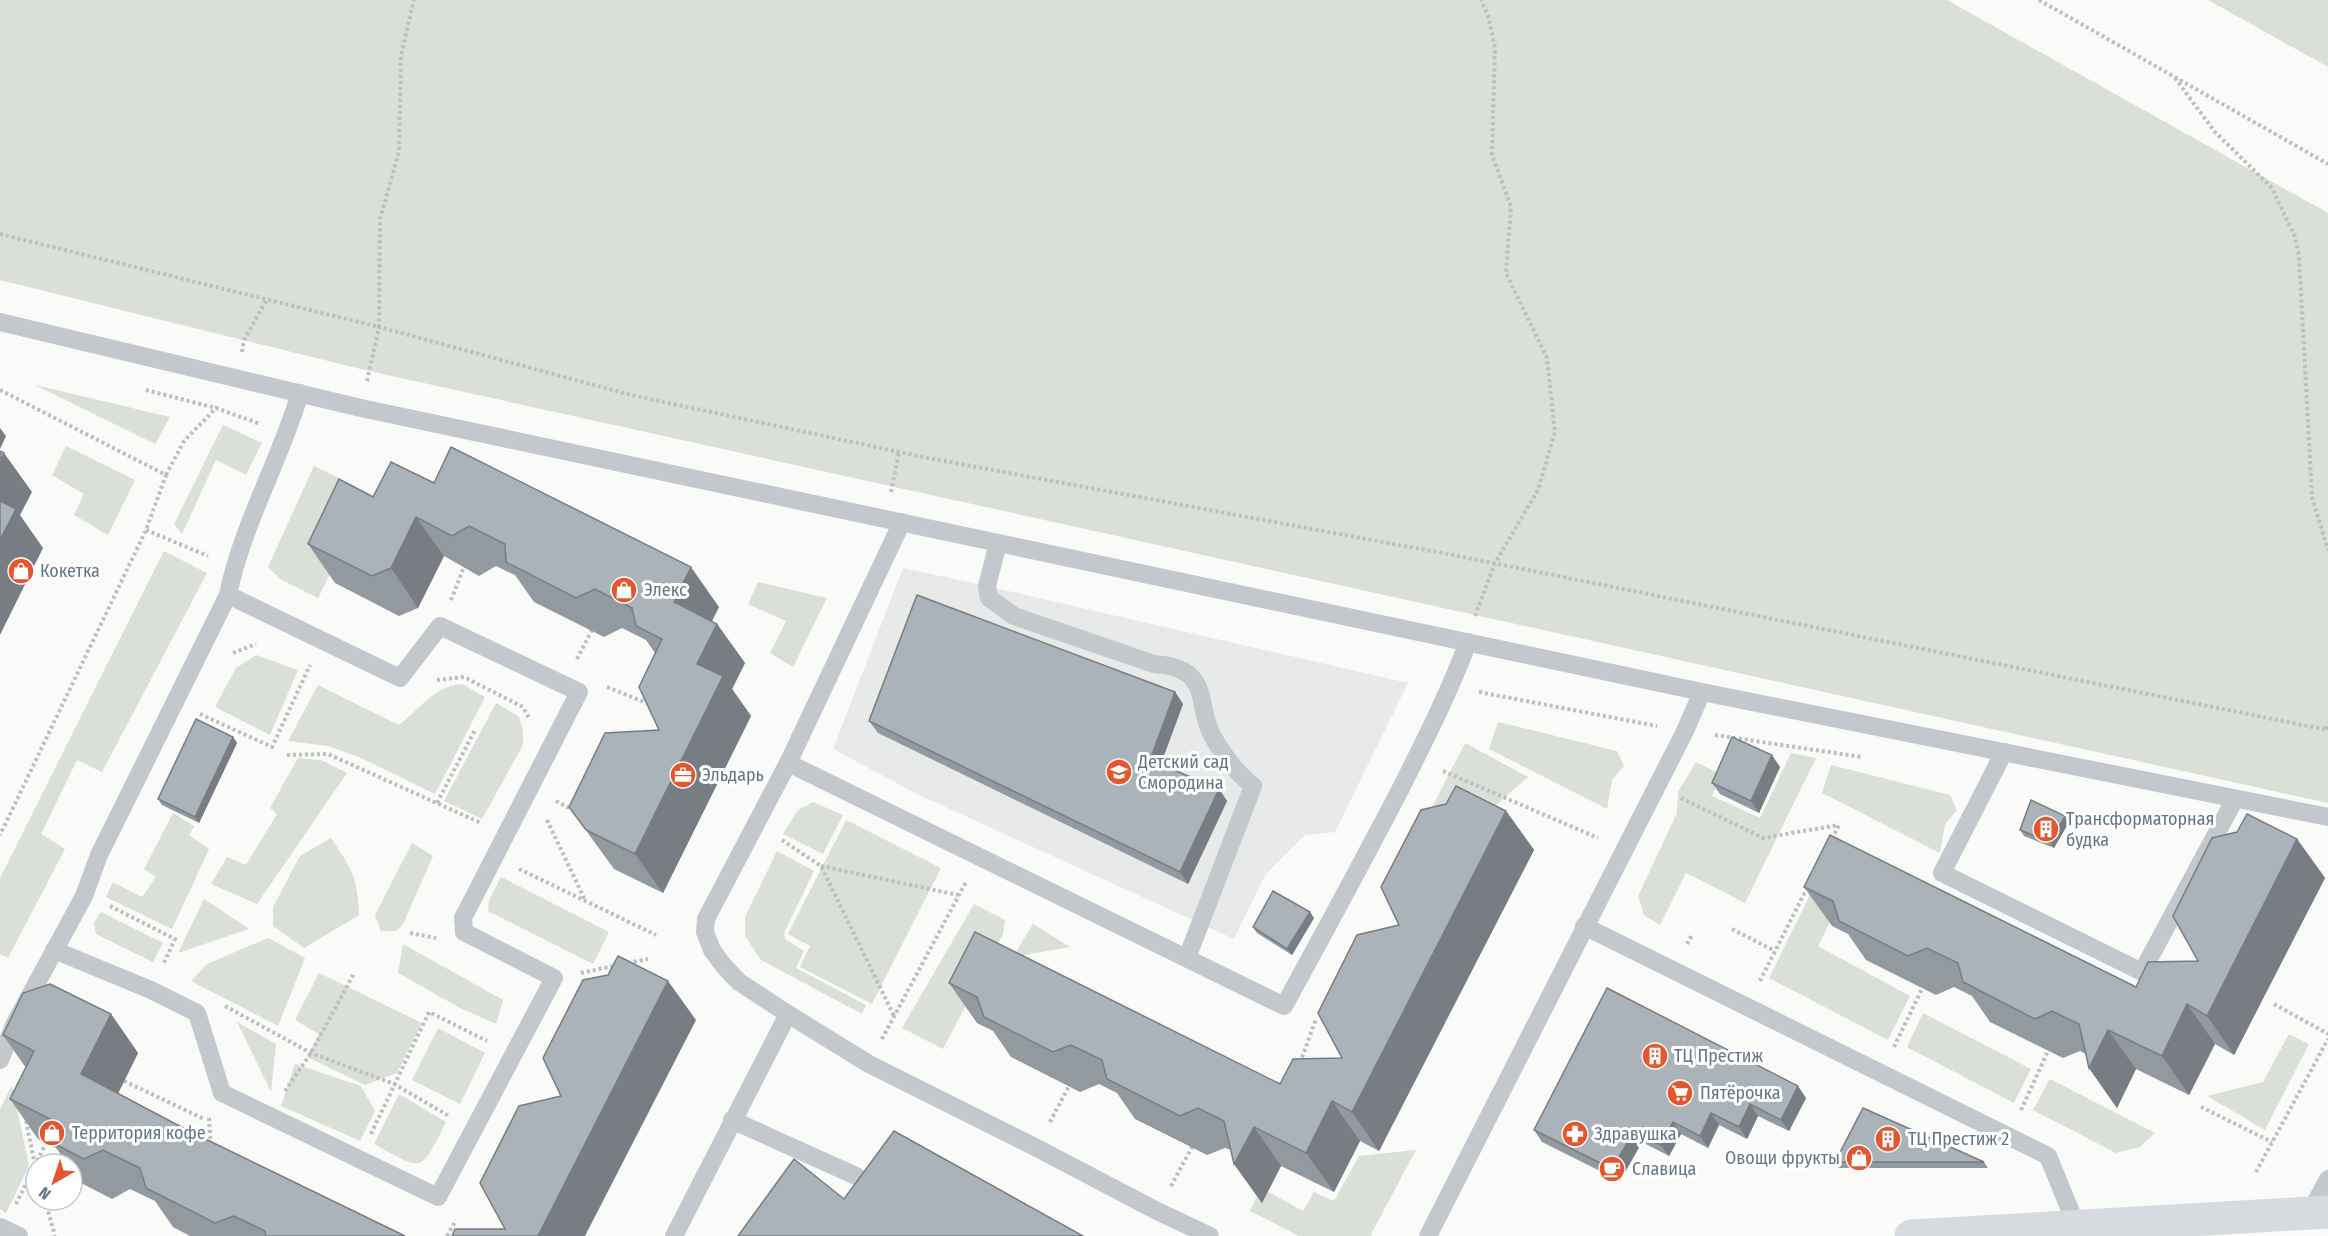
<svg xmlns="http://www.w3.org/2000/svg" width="2328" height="1236" font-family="'Fira Sans Condensed',sans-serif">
	<rect width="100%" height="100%" fill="#fafaf8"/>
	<path fill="#e8e9e9" d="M903 568 987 586 1408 683 1335 832 1305 835 1265 875 1234 939 917 794 833 749Z"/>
	<g fill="#dadfd7">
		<path d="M0 0H1947L2328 213V803L369 371 0 280Z"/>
		<path d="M2208 0H2328V67Z"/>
		<path d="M35 385 170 417 155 444Z"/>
		<path d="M223 425 262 443 246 475 216 460 182 534 174 524Z"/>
		<path d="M66 446 135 480 108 535 74 515 84 494 52 475Z"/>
		<path d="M314 466 371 494 318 598 280 579 268 567Z"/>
		<path d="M164 551 207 573 102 772 77 760 41 834 65 849 8 958 0 954V878Z"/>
		<path d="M758 582 827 598 793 667 770 653 786 621 748 604Z"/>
		<path d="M256 655 298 670 270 735 215 707 236 668Z"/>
		<path d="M462 684 485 697 435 794 361 758 328 746 288 741 318 685 399 725C420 709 434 686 462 684Z"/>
		<path d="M496 703 519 717 523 731V745L482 819 444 801Z"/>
		<path d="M1498 722 1617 751 1624 766 1612 780 1607 809 1489 749Z"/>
		<path d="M1465 743 1528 777 1432 861 1409 852Z"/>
		<path d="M1791 753 1816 758 1745 903 1686 873 1660 925 1644 915 1638 896 1677 813 1678 792 1696 762 1722 775 1712 796 1760 818Z"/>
		<path d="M298 758 321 760 347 773 257 904 211 884 227 857 246 865 277 814 270 808Z"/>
		<path d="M1831 765 1950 795 1957 810 1945 824 1940 853 1822 793Z"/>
		<path d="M813 802 843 815 823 854 783 834 798 810Z"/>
		<path d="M173 813 194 826 189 835 209 849 172 929 106 897 113 882 142 897 156 877 144 869Z"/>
		<path d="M846 820 941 868 872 1004 800 967 810 946 788 934Z"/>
		<path d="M331 838C351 868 358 877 359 915L304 948 273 926V907L300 856Z"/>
		<path d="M1837 840 1864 854 1818 946 1910 996 1888 1040 1769 978Z"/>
		<path d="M412 843 433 856 403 924 396 931H381L375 915Z"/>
		<path d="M777 851 814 871 784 933 785 939 804 951 796 968 866 1005 862 1014 761 960 745 936V917Z"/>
		<path d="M501 877 609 932 593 964 488 911 489 900Z"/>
		<path d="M204 899 249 929 178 953Z"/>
		<path d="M974 904 1005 920 1003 934 943 1049 902 1028Z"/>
		<path d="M101 912 163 943 153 962 96 934 94 923Z"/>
		<path d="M1033 924 1070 947 1013 957Z"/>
		<path d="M268 938 305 958 278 1026 191 981 207 964Z"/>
		<path d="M403 944 503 1000 496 1024 460 1008 398 973Z"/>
		<path d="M319 973 422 1023 397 1073 365 1085 307 1057 319 1034 295 1020Z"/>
		<path d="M1923 1013 2031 1069 2014 1103 1907 1047Z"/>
		<path d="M237 1022 276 1044 271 1092Z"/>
		<path d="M438 1028 485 1053 460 1104 412 1080Z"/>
		<path d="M2289 1034 2309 1044 2265 1130 2207 1096 2263 1082Z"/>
		<path d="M295 1064 361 1086 375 1111 360 1141 281 1106Z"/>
		<path d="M2050 1079 2155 1133 2140 1147 2116 1153 2033 1110Z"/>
		<path d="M12 1085 29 1166 6 1213 0 1209V1109Z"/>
		<path d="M399 1094 446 1122C420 1174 424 1171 374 1144Z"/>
		<path d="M1416 1150 1370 1236H1299L1250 1211 1261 1188 1303 1211 1314 1192 1334 1201 1359 1156Z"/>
	</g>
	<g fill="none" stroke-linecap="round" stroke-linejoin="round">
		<g stroke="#bbbfc2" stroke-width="4" stroke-dasharray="3 3" stroke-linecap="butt">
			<path d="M2039 0 2328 164"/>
			<path d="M2175 78 2215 132 2272 188 2295 237 2299 256 2312 497 2328 550"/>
			<path d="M0 234 379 327 380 219 399 152 401 55 414 0"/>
			<path d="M242 352 244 340 267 299"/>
			<path d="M367 381 379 327 631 395 928 458 1458 556 2328 730"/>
			<path d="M0 390 166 475 146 530 0 835"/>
			<path d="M146 390 216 408 260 424"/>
			<path d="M166 475 184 441 217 407"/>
			<path d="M891 492 899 452"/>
			<path d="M146 530 208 556"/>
			<path d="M451 600 464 567"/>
			<path d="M1475 616 1495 563 1538 490 1555 432 1547 358 1506 273 1511 207 1492 155 1495 48 1488 15 1481 0"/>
			<path d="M233 653 256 644"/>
			<path d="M577 659 592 630"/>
			<path d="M437 680 464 677 523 707 530 720"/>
			<path d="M607 687 649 704"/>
			<path d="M1479 692 1657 726"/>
			<path d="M200 714 272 747 310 665"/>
			<path d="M2326 729 2328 723"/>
			<path d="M1715 735 1862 757"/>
			<path d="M287 755 328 754 481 823"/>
			<path d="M1443 771 1598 838"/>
			<path d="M1681 798 1763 838 1838 825"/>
			<path d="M556 801 573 810"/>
			<path d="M437 803 475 730"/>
			<path d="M547 820 585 900"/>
			<path d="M1832 839 1839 825"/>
			<path d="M782 840 821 866 894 1016"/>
			<path d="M821 866 958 895"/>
			<path d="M519 869 656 935"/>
			<path d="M110 906 175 939 163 965"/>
			<path d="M1732 929 1775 951"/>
			<path d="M410 933 436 938"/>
			<path d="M1687 944 1692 935"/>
			<path d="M628 963 648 959"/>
			<path d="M581 973 618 965"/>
			<path d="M1760 981 1808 886"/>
			<path d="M2274 1004 2328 1034"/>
			<path d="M225 1006 311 1053 394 1084 449 1116"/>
			<path d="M882 1039 966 882"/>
			<path d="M1894 1047 1922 989"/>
			<path d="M1300 1063 1316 1019"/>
			<path d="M124 1081 204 1119"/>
			<path d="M285 1091 311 1053 354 973"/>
			<path d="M2201 1107 2272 1142"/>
			<path d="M2021 1110 2048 1051"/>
			<path d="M209 1118 211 1145"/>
			<path d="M26 1121 36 1170"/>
			<path d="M1050 1122 1069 1086"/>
			<path d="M371 1134 429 1012 487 1041"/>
			<path d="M2256 1172 2328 1039"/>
			<path d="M1171 1186 1192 1147"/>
			<path d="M45 1200 55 1236"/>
			<path d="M16 1204 46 1143"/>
			<path d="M447 1236 456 1220"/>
		</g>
		<g stroke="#c3c8cc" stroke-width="18">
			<path d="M0 322 361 408 1702 692 2328 817"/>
			<path d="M902 522 788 763 706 919 705 932 712 950 723 965 739 982 788 1014 869 1064 1035 1147 1157 1211 1210 1236"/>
			<path d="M998 543 987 586 989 598 1014 616 1154 664C1215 668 1194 706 1214 739 1224 756 1238 774 1253 786L1187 958"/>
			<path d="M2004 752 1942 873 2142 972 2235 799"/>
			<path d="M788 763 1284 1006C1324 933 1363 861 1401 788 1425 740 1449 693 1468 642"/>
			<path d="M1584 926 2048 1156 2077 1227"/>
			<path d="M54 950 151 990 197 1013 222 1093 438 1197 554 978 464 932 463 918 579 692 440 626 400 678 228 595"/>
			<path d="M0 1060 15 1023 84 896 99 855 228 595C242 525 280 461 300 393"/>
			<path d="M732 1120 856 1176"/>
			<path d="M2310 1213 2328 1179"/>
			<path d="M0 1227 19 1236"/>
			<path d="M674 1236 788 1014"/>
			<path d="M1428 1236 1685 731 1702 692"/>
		</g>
		<path stroke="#d6dbdf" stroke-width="33" d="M1911 1236 2328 1212"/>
	</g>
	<g fill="#929a9f">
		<path d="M434 483 719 607 712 621 717 624 745 663 732 689 751 716 663 893 614 869 569 807 659 730 655 653 646 640 622 628 604 637 534 602 515 575 496 566 479 576 444 556 418 608 399 616 335 583 308 544 373 497Z"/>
		<path d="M1175 692 1183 704 1161 764 1219 789 1227 801 1188 884 878 733 869 721Z"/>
		<path d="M233 737 237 743 199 823 162 805 158 799Z"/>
		<path d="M1780 767 1759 813 1720 794 1712 783Z"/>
		<path d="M1506 811 1534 850 1379 1151 1360 1141 1334 1192 1281 1166 1262 1203 1234 1164 1231 1150 1225 1148 1207 1155 1135 1119 1117 1093 1099 1084 1080 1092 1011 1057 993 1031 977 1023 949 983 1280 1084 1342 1058 1399 925Z"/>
		<path d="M2065 816 2069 822 2054 848 2024 836 2020 830Z"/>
		<path d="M2297 839 2325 878 2234 1055 2215 1044 2189 1095 2136 1069 2117 1108 2089 1068 2086 1054 2080 1051 2063 1058 1990 1022 1972 996 1954 987 1936 995 1866 960 1848 934 1832 926 1804 887 2136 987 2198 961Z"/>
		<path d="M1314 918 1292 955 1257 933 1253 927Z"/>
		<path d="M111 1014 138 1053 118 1094 187 1130 405 1236H190L173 1227 155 1201 130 1189 112 1199 81 1183 72 1170V1164H68L56 1148 38 1139 10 1099 26 1068 3 1035Z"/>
		<path d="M1806 1098 1789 1131 1758 1116 1747 1139 1719 1125 1708 1148 1681 1134 1669 1156 1642 1142 1620 1181 1542 1142 1534 1130Z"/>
		<path d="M1835 1162H1984L1988 1168H1839Z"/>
	</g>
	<g fill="#777d82">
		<path d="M0 428 6 436 0 449Z"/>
		<path d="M4 453 32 492 20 515 43 548 0 635V461Z"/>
		<path d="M416 517 444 556 418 608 391 568Z"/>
		<path d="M691 567 719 607 702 641 674 602Z"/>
		<path d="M717 624 745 663 732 689 751 716 663 893 635 854 697 664Z"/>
		<path d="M1175 692 1183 704 1158 771 1150 760Z"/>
		<path d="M233 737 237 743 199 823 195 817Z"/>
		<path d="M1772 755 1780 767 1759 813 1751 801Z"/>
		<path d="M1219 789 1227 801 1188 884 1180 872Z"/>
		<path d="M1506 811 1534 850 1379 1151 1352 1112Z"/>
		<path d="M2065 816 2069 822 2054 848 2050 842Z"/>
		<path d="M2297 839 2325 878 2234 1055 2207 1016Z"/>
		<path d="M1310 912 1314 918 1292 955 1287 949Z"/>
		<path d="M668 981 696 1020 585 1236H538Z"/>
		<path d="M2187 1004 2215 1044 2189 1095 2162 1056Z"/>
		<path d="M111 1014 138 1053 108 1113 81 1074Z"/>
		<path d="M2108 1030 2136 1069 2117 1108 2089 1068Z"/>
		<path d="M1798 1086 1806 1098 1789 1131 1781 1120Z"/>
		<path d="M1332 1101 1360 1141 1334 1192 1306 1153Z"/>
		<path d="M1750 1104 1758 1116 1747 1139 1739 1127Z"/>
		<path d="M1711 1113 1719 1125 1708 1148 1700 1136Z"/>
		<path d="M1673 1122 1681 1134 1669 1156 1661 1145Z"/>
		<path d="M1254 1127 1281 1166 1262 1203 1234 1164Z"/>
		<path d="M1634 1131 1642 1142 1620 1181 1612 1169Z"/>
	</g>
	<g fill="#aab3b9" stroke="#777d82" stroke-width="1.5">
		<path d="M451 447 691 567 674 602 717 624 697 664 723 676 635 854 586 830 569 807 605 733 659 730 639 687 662 639 636 626 632 608 595 589 576 598 506 562 505 544 469 526 452 536 416 517 391 568 372 576 308 544 339 479 373 497 391 462 434 483Z"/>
		<path d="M0 451 4 453 0 461Z"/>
		<path d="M0 501 16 509 0 540Z"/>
		<path d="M917 595 1175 692 1150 760 1219 789 1180 872 869 721Z"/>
		<path d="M196 719 233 737 195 817 158 799Z"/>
		<path d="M1732 737 1772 755 1751 801 1712 783Z"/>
		<path d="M1456 786 1506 811 1352 1112 1332 1101 1306 1153 1254 1127 1234 1164 1224 1121 1198 1108 1180 1116 1107 1079 1102 1060 1071 1045 1053 1052 984 1017 977 997 949 983 975 932 1280 1084 1293 1059 1342 1058 1318 1013 1357 935 1399 925 1381 887 1421 810 1446 804Z"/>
		<path d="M2031 800 2065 816 2050 842 2020 830Z"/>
		<path d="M2247 814 2297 839 2207 1016 2187 1004 2162 1056 2108 1030 2089 1068 2079 1024 2052 1011 2035 1019 1963 982 1958 963 1927 948 1908 956 1839 921 1833 901 1804 887 1830 835 2136 987 2148 962 2198 961 2173 916 2212 838 2237 832Z"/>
		<path d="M1273 891 1310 912 1287 949 1253 927Z"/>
		<path d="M618 956 668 981 538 1236H452L455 1229H505L480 1183 519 1106 561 1096 543 1058 583 980 608 975Z"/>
		<path d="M50 984 111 1014 81 1074 187 1130 405 1236H266L265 1231 234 1216 215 1223 146 1188 140 1168 103 1150 84 1159 53 1143 62 1125 10 1099 34 1051 3 1035 23 993Z"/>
		<path d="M1607 988 1798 1086 1781 1120 1750 1104 1739 1127 1711 1113 1700 1136 1673 1122 1661 1145 1634 1131 1612 1169 1534 1130Z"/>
		<path d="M1863 1108 1984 1162H1835Z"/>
		<path d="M894 1131 1083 1236H738L794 1159 844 1199Z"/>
	</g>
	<defs>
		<symbol id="shop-disc" viewBox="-11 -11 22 22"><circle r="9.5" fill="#e4572e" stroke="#fff"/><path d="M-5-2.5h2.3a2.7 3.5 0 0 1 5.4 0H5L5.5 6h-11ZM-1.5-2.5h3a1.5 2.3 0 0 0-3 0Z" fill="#fff"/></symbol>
		<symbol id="school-disc" viewBox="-11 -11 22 22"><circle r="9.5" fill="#e4572e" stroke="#fff"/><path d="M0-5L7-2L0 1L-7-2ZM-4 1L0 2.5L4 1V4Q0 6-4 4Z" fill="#fff"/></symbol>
		<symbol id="office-disc" viewBox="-11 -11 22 22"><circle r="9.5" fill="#e4572e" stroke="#fff"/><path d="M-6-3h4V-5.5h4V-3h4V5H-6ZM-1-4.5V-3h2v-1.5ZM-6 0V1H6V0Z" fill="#fff"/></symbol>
		<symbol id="building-disc" viewBox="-11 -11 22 22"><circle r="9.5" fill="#e4572e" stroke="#fff"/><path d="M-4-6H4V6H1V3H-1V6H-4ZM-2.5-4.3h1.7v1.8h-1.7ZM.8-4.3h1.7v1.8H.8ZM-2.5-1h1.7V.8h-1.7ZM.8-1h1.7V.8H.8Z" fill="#fff"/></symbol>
		<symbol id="supermarket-disc" viewBox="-11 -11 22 22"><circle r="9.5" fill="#e4572e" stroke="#fff"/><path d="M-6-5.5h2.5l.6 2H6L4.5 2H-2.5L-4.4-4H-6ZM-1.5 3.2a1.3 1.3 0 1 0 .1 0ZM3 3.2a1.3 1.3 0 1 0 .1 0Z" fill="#fff"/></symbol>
		<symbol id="pharmacy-disc" viewBox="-11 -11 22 22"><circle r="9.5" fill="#e4572e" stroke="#fff"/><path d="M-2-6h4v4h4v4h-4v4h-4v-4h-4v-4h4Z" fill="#fff"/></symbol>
		<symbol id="cafe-disc" viewBox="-11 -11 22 22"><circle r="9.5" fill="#e4572e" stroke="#fff"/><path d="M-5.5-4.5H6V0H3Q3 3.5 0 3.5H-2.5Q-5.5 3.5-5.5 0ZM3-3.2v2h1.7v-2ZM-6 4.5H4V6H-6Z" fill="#fff"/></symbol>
	</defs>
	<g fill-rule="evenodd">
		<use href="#shop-disc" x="6" y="556" width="30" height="30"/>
		<use href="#shop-disc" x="609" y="575" width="30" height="30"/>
		<use href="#school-disc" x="1104" y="757" width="30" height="30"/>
		<use href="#office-disc" x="668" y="760" width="30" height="30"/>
		<use href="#building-disc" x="2031" y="814" width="30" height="30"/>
		<use href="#building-disc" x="1640" y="1041" width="30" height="30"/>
		<use href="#supermarket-disc" x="1665" y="1078" width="30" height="30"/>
		<use href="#shop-disc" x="37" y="1118" width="30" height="30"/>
		<use href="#pharmacy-disc" x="1560" y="1119" width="30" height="30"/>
		<use href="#building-disc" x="1873" y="1124" width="30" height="30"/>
		<use href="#shop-disc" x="1844" y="1143" width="30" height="30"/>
		<use href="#cafe-disc" x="1597" y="1154" width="30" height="30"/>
	</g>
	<g text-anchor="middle" stroke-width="6" stroke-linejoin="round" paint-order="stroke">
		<g font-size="18" fill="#657683" stroke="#fff" text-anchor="start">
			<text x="40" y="577">Кокетка</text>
			<text x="644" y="596">Элекс</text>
			<text x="1138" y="768">Детский сад<tspan x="1138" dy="21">Смородина</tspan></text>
			<text x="702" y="781">Эльдарь</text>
			<text x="2066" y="825">Трансформаторная<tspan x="2066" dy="21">будка</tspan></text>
			<text x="1674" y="1062">ТЦ Престиж</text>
			<text x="1700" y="1099">Пятёрочка</text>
			<text x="72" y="1139">Территория кофе</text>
			<text x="1594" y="1140">Здравушка</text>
			<text x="1908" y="1145">ТЦ Престиж 2</text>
			<text x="1840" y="1164" text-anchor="end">Овощи фрукты</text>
			<text x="1632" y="1175">Славица</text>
		</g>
	</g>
	<g transform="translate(54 1182) rotate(219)"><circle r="28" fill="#ffffff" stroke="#c1c8cd" stroke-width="1.5"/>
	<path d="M0-4.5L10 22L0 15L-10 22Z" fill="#e4572e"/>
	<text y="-9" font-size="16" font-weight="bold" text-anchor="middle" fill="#657683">N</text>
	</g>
</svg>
